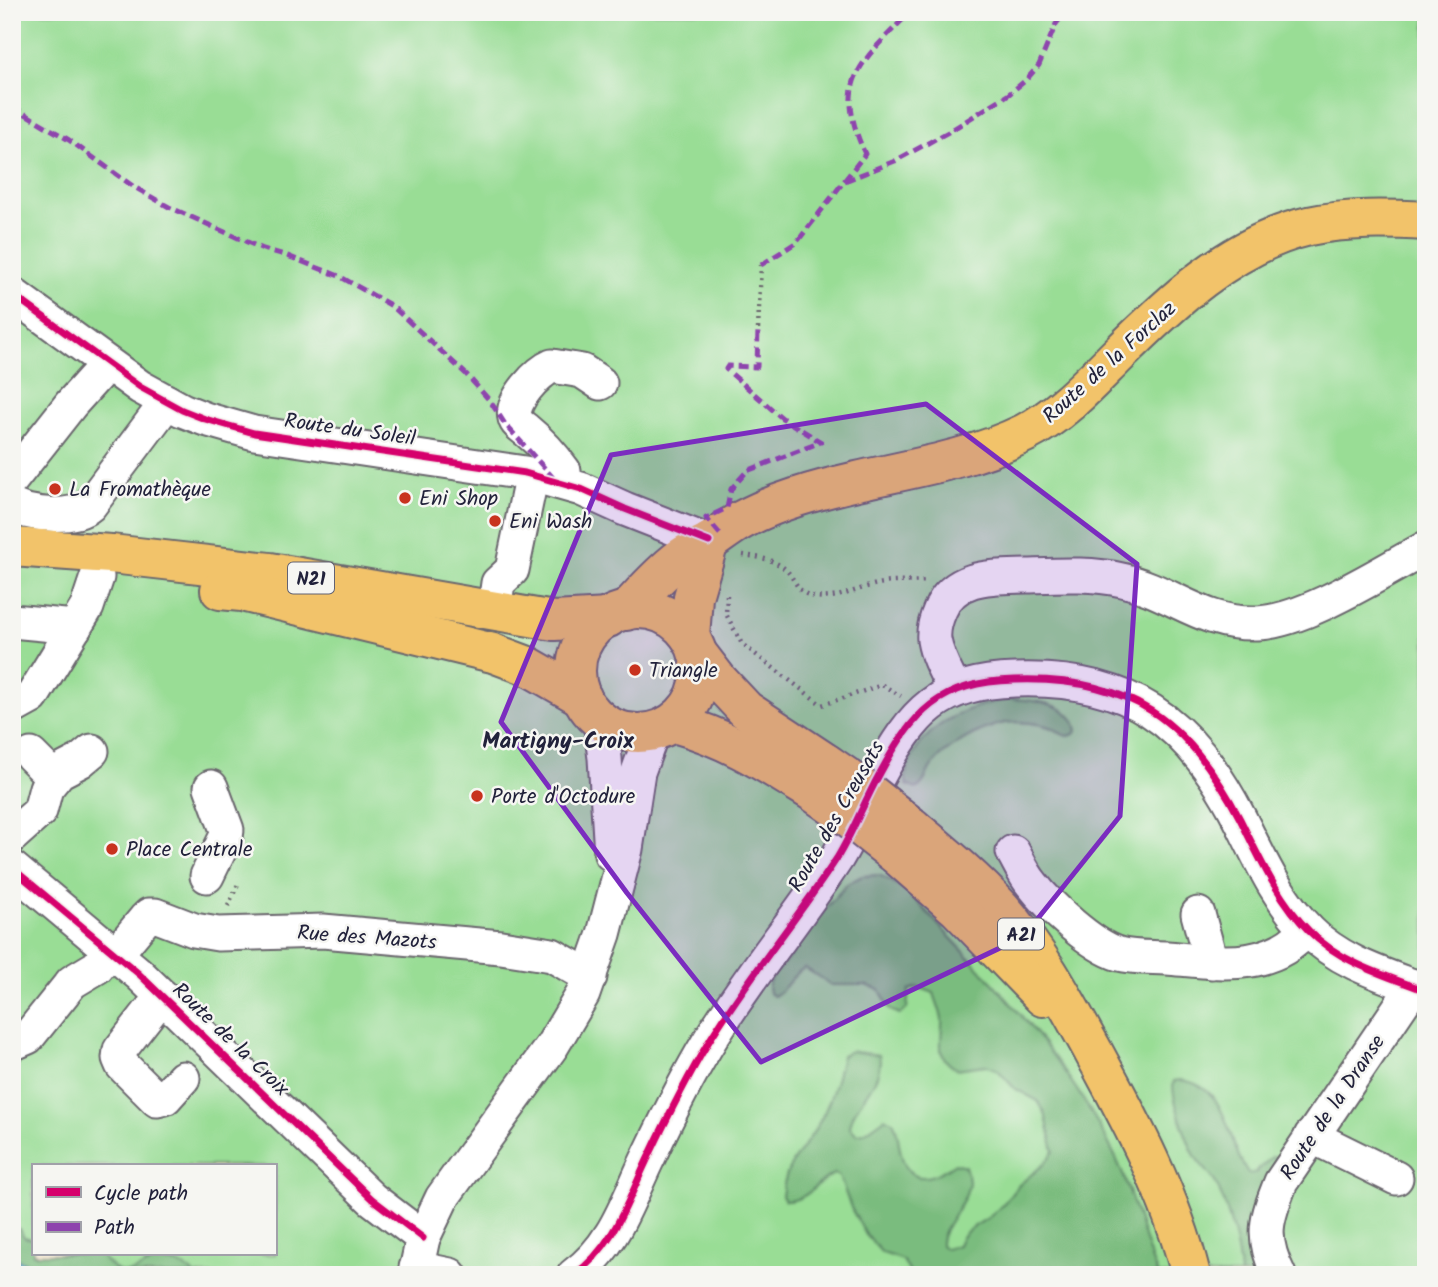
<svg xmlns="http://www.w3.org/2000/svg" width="1438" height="1287" font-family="Kalam,sans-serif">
	<rect width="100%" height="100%" fill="#f6f6f2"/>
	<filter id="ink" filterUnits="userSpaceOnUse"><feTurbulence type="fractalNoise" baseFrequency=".0143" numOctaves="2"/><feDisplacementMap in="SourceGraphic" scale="14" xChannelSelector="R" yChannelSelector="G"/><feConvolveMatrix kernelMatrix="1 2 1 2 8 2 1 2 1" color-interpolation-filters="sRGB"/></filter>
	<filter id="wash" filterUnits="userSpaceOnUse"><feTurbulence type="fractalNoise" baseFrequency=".00686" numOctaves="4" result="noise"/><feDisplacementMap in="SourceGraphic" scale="28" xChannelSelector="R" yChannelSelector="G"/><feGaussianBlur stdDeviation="1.57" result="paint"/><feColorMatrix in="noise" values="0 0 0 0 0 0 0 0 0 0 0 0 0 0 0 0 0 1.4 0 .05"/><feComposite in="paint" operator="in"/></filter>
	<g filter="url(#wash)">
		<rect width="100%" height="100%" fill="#f0e3c9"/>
		<path fill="#99dd95" stroke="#5e8068" stroke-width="2" fill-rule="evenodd" d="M12 12H1426V1275H12ZM33 1166H275V1254H33Z"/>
		<g fill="#7abc7e" stroke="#4e6f5c" stroke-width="2">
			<path d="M1010 699C1033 700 1073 702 1077 731 1073 735 1073 735 1068 736 1061 736 1059 731 1054 729 1041 723 1019 721 1005 723 980 728 946 747 931 767 925 776 926 783 916 789L907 785C900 764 926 734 943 723 963 710 987 702 1010 699Z"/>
			<path d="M879 875C911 889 924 910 947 934 1011 1000 1073 1071 1114 1154 1133 1192 1141 1236 1158 1275H911L903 1260 882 1253 866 1235 852 1210 839 1176 834 1174C817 1181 807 1202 785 1201L782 1196C786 1161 800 1155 816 1128 830 1105 836 1082 842 1056L850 1051 879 1055C886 1082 852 1102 850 1128L857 1134 864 1133 885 1118 893 1121C898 1131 898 1139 900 1149 907 1187 930 1181 955 1163L965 1166C966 1171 969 1177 969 1182 967 1205 940 1226 941 1245L946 1249 958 1245C963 1229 977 1226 989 1217 1002 1208 1009 1196 1019 1185 1032 1173 1045 1166 1054 1151L1045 1113 1038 1101 1014 1088 998 1070 986 1065 956 1069C933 1054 943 1043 942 1020 941 1011 936 1001 934 993L918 987 909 990 907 1009 900 1014 890 1010 880 990 865 985H831L805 968C791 974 787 990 774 996L769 993 768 987 770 979 794 952 802 935 847 884 862 876Z"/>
			<path d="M1181 1080C1231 1087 1225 1142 1249 1174L1255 1173 1272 1157H1278L1266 1275H1240C1239 1250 1229 1212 1219 1190 1215 1178 1204 1169 1197 1159 1189 1147 1169 1093 1174 1081Z"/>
			<path d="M12 1226 19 1229 24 1237 33 1239V1254H99C105 1260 112 1270 121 1272 133 1275 142 1266 153 1262 166 1258 187 1266 195 1275H60L12 1258Z"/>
			<path d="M722 1272H776L799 1275H625Z"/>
		</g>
		<path fill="#5fb7dc" stroke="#406c8c" stroke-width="2" d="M12 1258 60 1275H12Z"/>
	</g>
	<g filter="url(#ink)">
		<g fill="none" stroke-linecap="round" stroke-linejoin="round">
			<defs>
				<g id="minor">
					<path d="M12 294 140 387 182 410 205 419 254 433 525 473 581 489 625 509 709 542"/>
					<path d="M12 479 71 404 107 364"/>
					<path d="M562 482 564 471C552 454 542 443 526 430 522 427 516 423 515 418 510 401 538 372 552 366L582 371 600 383"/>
					<path d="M12 505C29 516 74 519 90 505L167 402"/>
					<path d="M494 611 498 583 512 570 532 474"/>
					<path d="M12 621 75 627"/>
					<path d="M954 689C947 674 937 658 934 640 933 630 936 619 940 610 955 574 994 577 1027 576 1059 575 1091 573 1122 580 1172 591 1202 625 1257 623 1304 622 1383 571 1426 548"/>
					<path d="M12 708 32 697 87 607 97 577"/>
					<path d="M600 720 605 758 611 854"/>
					<path d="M31 755 54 778"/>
					<path d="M12 836 40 811 46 788 59 772 80 761 92 751"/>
					<path d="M1013 852C1019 862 1024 875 1032 884 1049 906 1092 946 1119 954 1133 958 1152 957 1167 958 1218 962 1270 972 1307 929"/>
					<path d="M12 868 139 974 372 1199 423 1238"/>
					<path d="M207 876 226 837 227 830 211 787"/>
					<path d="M1198 914 1211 962"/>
					<path d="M116 954 145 919 149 915H155L194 930 218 934 323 931 501 947 552 955 590 977"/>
					<path d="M162 996 120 1050 119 1058 122 1065 157 1100 165 1098 183 1078"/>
					<path d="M12 1044 28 1037 72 982 97 967 111 949"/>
					<path d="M1311 1136 1396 1178"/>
					<path d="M416 1268 450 1275"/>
					<path d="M415 1275 423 1238 442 1198 552 1046 583 994 604 934 626 849 638 772 653 731"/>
					<path d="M574 1275C616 1245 628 1198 650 1154 668 1116 687 1078 708 1043 747 978 796 921 837 858 853 832 864 802 879 775 913 712 939 682 1015 680 1129 676 1189 720 1240 819 1260 859 1278 900 1309 931 1341 963 1384 975 1426 991"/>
					<path d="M1279 1275C1260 1237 1266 1219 1281 1182L1414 986"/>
				</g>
				<g id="major">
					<path d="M12 547 111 554 270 572 554 621 608 618"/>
					<path d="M220 590 242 592 493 653 528 666 582 697"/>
					<circle cx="638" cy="671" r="62"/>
					<path d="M626 611C643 593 659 574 679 559 688 551 701 547 711 541 721 534 731 526 742 520 777 501 818 490 857 481 914 468 972 459 1025 433 1060 415 1087 386 1114 359 1169 304 1231 244 1309 226 1347 218 1387 219 1426 221"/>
					<path d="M690 637 693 597 709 542"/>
				</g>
				<g id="highway">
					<path d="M698 654 718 680 746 710 826 763"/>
					<path d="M674 723C728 738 766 763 813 792"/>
					<path d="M911 826C942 852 974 878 1001 908 1039 951 1066 1002 1093 1051 1132 1123 1171 1195 1191 1275"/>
					<path d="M894 853 958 909 1043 997"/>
				</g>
			</defs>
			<use href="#minor" stroke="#6a666d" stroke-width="37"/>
			<use href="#major" stroke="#6a666d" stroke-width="42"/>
			<use href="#highway" stroke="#6a666d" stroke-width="42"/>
			<g stroke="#6a666d" stroke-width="4.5" stroke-dasharray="2 5" stroke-linecap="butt">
				<path d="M758 329 761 265"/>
				<path d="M743 555C757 557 773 559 784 568 794 576 796 591 809 595 833 604 860 586 883 583 898 581 912 582 927 581"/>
				<path d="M727 595 726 614 742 644 822 705 882 685 901 696"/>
				<path d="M228 906 238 884"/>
			</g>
			<use href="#minor" stroke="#fff" stroke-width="33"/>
			<use href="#major" stroke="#f2c36a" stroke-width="38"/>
			<use href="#highway" stroke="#f2c36a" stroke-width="38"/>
			<defs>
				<g id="highway-bridge">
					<path d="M826 763 867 791 911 826"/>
					<path d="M813 792 851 819 894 853"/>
				</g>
			</defs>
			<use href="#highway-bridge" stroke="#6a666d" stroke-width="42" stroke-linecap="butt"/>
			<use href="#highway-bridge" stroke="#f2c36a" stroke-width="38"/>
			<g stroke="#8e44ad" stroke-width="5" stroke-dasharray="10 5" stroke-linecap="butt">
				<path d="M12 106 69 140 134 187 169 207 263 249 285 255 339 276 392 306 466 374 490 401 505 424 556 481"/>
				<path d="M845 181 895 161 950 131 1009 94 1026 80 1039 65 1056 24 1065 12"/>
				<path d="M761 265 797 242 865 154C832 80 861 63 910 12"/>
				<path d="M720 534 706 518 727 508 731 489 747 471 821 442 782 418 726 369 728 366 757 367 758 329"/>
			</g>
			<defs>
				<g id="cycleway">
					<path d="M12 294 140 387 182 410 205 419 254 433 525 473 581 489 625 509 709 542"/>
					<path d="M12 868 139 974 372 1199 423 1238"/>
					<path d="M574 1275C616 1245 628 1198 650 1154 668 1116 687 1078 708 1043 747 978 796 921 837 858 853 832 864 802 879 775 913 712 939 682 1015 680 1129 676 1189 720 1240 819 1260 859 1278 900 1309 931 1341 963 1384 975 1426 991"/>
				</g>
			</defs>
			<use href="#cycleway" stroke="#f6f6f2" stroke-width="11"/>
			<use href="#cycleway" stroke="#d6006c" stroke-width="7"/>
		</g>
	</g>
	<path fill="#7b2cbf" fill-opacity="0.2" stroke="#7b2cbf" stroke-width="5" stroke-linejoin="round" d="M926 404 1137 564 1120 816 1023 937 761 1062 627 893 501 722 611 455Z"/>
	<g fill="#c8321e" stroke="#f6f6f2" stroke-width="2.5">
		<circle cx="55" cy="489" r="7"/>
		<circle cx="405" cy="498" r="7"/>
		<circle cx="495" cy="521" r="7"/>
		<circle cx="635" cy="670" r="7"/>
		<circle cx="477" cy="796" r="7"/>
		<circle cx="112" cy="849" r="7"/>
	</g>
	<g text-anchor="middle" stroke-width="5" stroke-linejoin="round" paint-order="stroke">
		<g fill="#f6f6f2" stroke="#626272" stroke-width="2">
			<rect x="288" y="562.5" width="46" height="31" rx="5"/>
			<rect x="998" y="918.5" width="46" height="31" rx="5"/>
		</g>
		<g font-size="19" font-weight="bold" fill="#22223b">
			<text x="311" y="585">N21</text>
			<text x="1021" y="941">A21</text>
		</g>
		<g font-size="21" fill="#22223b" stroke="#f6f6f2">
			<text transform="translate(1109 362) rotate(-42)" y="7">Route de la Forclaz</text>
			<text transform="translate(350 429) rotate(8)" y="7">Route du Soleil</text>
			<text transform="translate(836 816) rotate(-60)" y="7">Route des Creusats</text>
			<text transform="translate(367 937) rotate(4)" y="7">Rue des Mazots</text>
			<text transform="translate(231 1039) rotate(44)" y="7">Route de la Croix</text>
			<text transform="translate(1332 1107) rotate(-56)" y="7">Route de la Dranse</text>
		</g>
		<g font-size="21" fill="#22223b" stroke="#f6f6f2" text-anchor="start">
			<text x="69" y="496">La Fromathèque</text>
			<text x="419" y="505">Eni Shop</text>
			<text x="509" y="528">Eni Wash</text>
			<text x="649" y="677">Triangle</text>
			<text x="491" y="803">Porte d'Octodure</text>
			<text x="126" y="856">Place Centrale</text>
		</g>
		<g font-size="23" font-weight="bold" fill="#22223b" stroke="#f6f6f2">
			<text x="558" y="748">Martigny-Croix</text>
		</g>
	</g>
	<rect width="1438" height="1287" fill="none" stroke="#f6f6f2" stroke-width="42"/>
	<rect x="32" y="1164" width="245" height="91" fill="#f6f6f2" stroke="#a1a1a9" stroke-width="2"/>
	<rect x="46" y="1187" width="35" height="10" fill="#d6006c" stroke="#a1a1a9" stroke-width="2"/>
	<text x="94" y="1200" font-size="21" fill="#22223b">Cycle path</text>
	<rect x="46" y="1222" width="35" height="10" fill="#8e44ad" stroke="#a1a1a9" stroke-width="2"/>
	<text x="94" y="1234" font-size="21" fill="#22223b">Path</text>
</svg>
